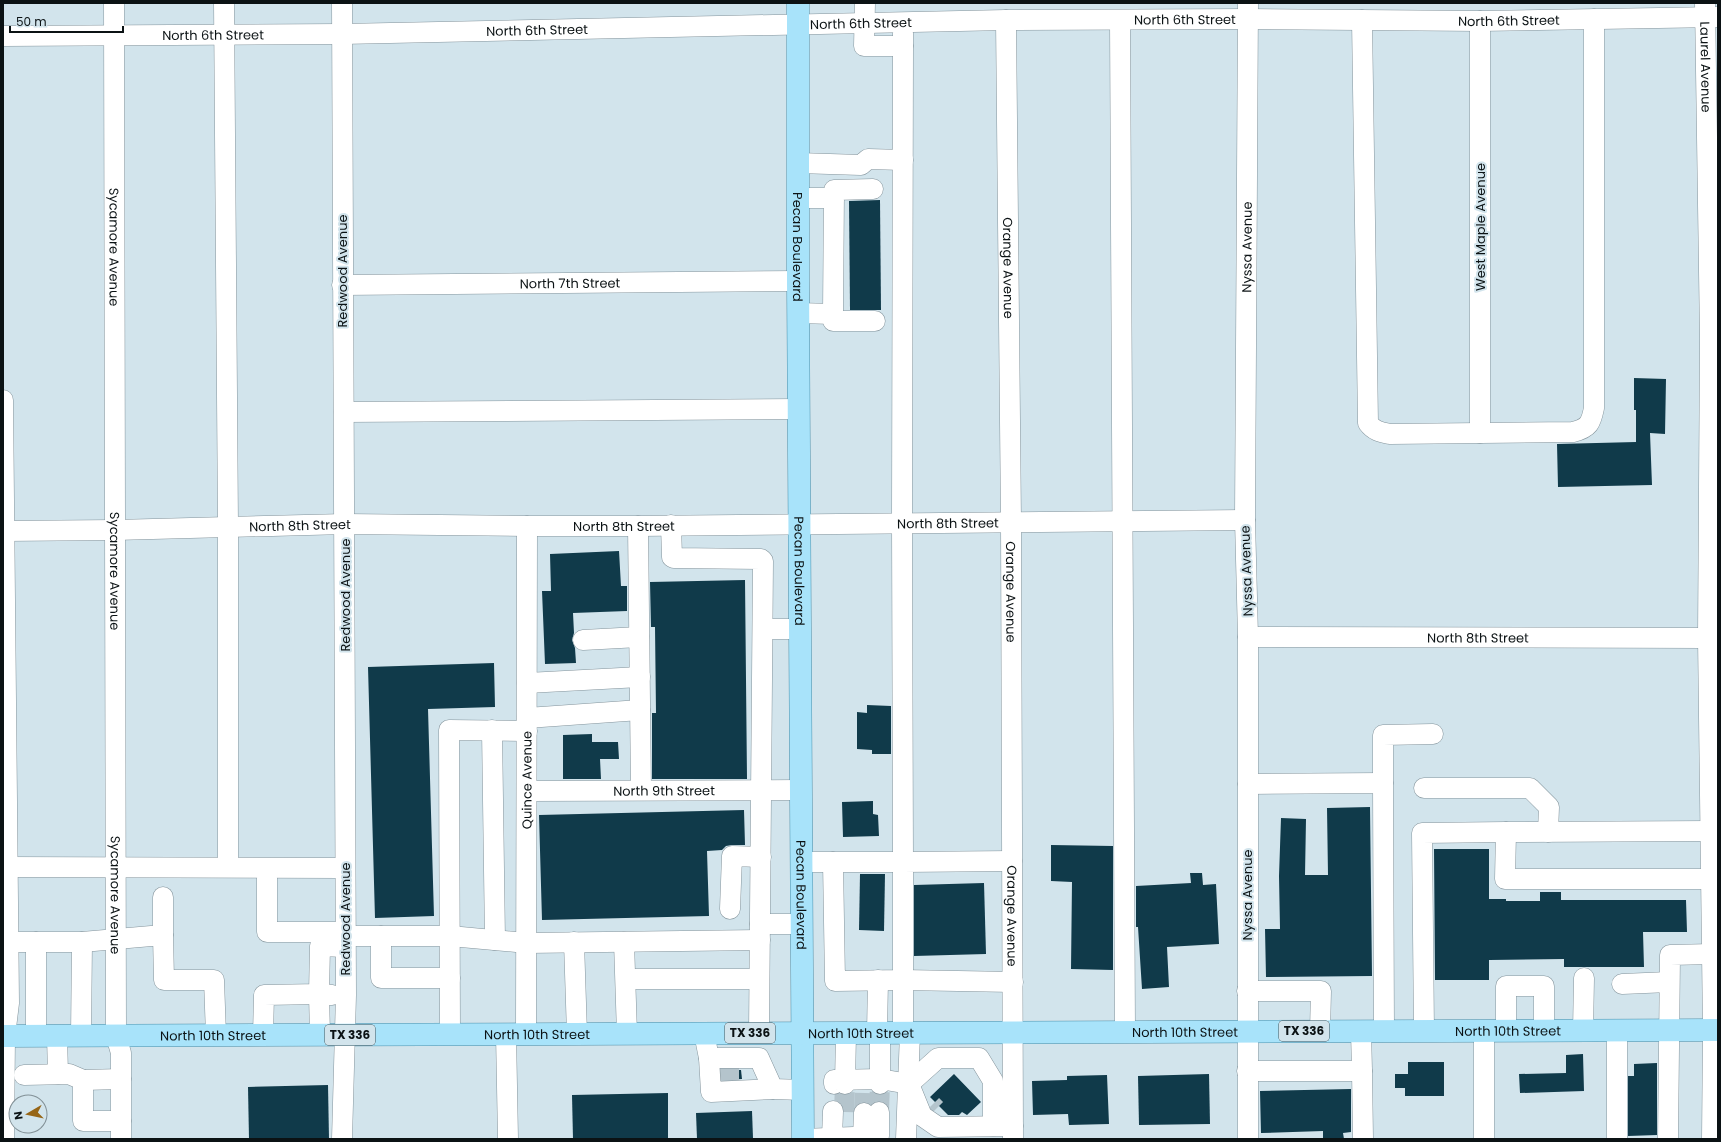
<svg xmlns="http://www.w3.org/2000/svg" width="1721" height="1142" font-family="Poppins,sans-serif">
	<rect width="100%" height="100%" fill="#d2e4ec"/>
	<g fill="#103a4a">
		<path d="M880 200 881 310H850L849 201Z"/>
		<path d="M1634 378 1666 379 1665 434 1650 433 1652 485 1558 487 1557 444 1636 442V410H1634Z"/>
		<path d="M619 551 621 586H627V611L573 613 574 633 572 640 575 648 576 663 545 664 542 591H551L550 554Z"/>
		<path d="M745 580 747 779H652V713H656L655 627H651L650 582Z"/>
		<path d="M494 663 495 707 428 709 434 916 375 918 368 667Z"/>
		<path d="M867 705 891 706V754H872V750L857 749V712L867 713Z"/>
		<path d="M592 734V742H618L619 759H600L601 779H563V735Z"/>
		<path d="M873 801V814L878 815 879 836 843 837 842 802Z"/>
		<path d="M1370 807 1372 976 1266 977 1265 929H1280L1279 876 1281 818 1306 819 1305 875H1328L1327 808Z"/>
		<path d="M744 810 745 845H732L726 846 722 850 707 851 709 916 542 920 539 815Z"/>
		<path d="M1051 845 1113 846V970L1071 969 1072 882 1051 881Z"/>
		<path d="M1434 849H1489V899H1506V901H1540V892H1561V900H1686L1687 932H1643L1644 967H1564V959L1489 960V980H1435Z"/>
		<path d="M1190 873H1202L1203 885 1216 884 1219 944 1167 947 1169 987 1142 989 1138 927H1136V886L1191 883Z"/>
		<path d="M860 874H885L884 931 859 930Z"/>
		<path d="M984 883 986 954 914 956V885Z"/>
		<path d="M1583 1054 1584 1091 1520 1093 1519 1074 1566 1073V1055Z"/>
		<path d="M1408 1062H1444V1096H1405V1088H1395V1074H1408Z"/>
		<path d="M1657 1063V1135L1628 1136V1076H1634V1064Z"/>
		<path d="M721 1070H741L742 1079 722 1080Z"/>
		<path d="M954 1074 981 1102 967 1115 962 1112 959 1115H948L930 1097Z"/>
		<path d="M1209 1074 1210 1124 1139 1125 1138 1076Z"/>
		<path d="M1107 1075 1109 1124 1069 1125 1068 1114 1033 1115 1032 1081 1067 1080V1076Z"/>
		<path d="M328 1085 329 1139H249L248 1087Z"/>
		<path d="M1351 1089V1132L1343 1133 1344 1139H1323V1131L1261 1133 1260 1091Z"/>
		<path d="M668 1093V1139H573L572 1095Z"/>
		<path d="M752 1111 753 1138 697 1139 696 1113Z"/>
	</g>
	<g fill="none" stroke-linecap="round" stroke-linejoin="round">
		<g stroke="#b4c4cc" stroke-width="20" stroke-dasharray="20 10" stroke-linecap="butt">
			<path d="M729 1065V1081"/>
			<path d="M932 1105 936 1109"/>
			<path d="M844 1112 845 1084"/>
			<path d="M879 1112 880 1084"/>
			<path d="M864 1113 865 1084"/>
		</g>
		<defs>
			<g id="minor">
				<path id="s1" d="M114 3 116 1036 121 1053V1139"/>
				<path d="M224 3 228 527V867"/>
				<path d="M865 3 864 46H903V33"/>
				<path id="s2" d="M1705 3 1710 338 1708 638 1713 1030 1712 1139"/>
				<path id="s3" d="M1006 20 1011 521 1013 1139"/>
				<path d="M1120 20 1125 1032"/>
				<path d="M1362 20 1368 423C1374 431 1380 432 1390 434L1573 432C1589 428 1591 423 1594 408V19"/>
				<path d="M1480 21V433"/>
				<path id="s4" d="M3 36 342 34 1006 20 1248 19 1480 21 1718 17"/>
				<path d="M798 163 861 165 868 159 903 160"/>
				<path d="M873 189 834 190 833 314V321H875"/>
				<path d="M798 198H834"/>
				<path id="s5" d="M342 285 798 281"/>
				<path d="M798 313 833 314"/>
				<path d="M3 400 9 1003 5 1036 4 1139"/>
				<path d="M344 412 799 409"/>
				<path d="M671 525 672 557 674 558 761 559 763 561 759 1033"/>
				<path d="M638 526 641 790"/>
				<path id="s6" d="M3 531 115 530 345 524 527 526H638L1245 520"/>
				<path d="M763 629H800"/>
				<path id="s7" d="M1248 637 1708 638"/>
				<path d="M583 640 639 637"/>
				<path d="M527 683 640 677"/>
				<path d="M527 718 640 710"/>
				<path d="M492 730 495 940"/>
				<path d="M1383 783V735L1433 734"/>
				<path d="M1248 784 1383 783 1384 1031"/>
				<path d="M1424 788H1530L1549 807 1548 832"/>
				<path id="s8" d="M528 791 800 790"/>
				<path d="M1710 831 1506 832 1505 879H1711"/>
				<path d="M801 862H903L902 522 903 46"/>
				<path d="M833 862 835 981 903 980V862L1012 861"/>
				<path d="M3 867 345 868"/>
				<path d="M267 878V932H345"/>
				<path d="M163 897V935"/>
				<path d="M730 909 732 856 761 857"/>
				<path d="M760 924H802"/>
				<path d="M345 936H450L527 943 760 940"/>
				<path d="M381 936V978H450"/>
				<path d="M8 942H82L163 935 164 980H214L216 1035"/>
				<path d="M574 942 577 1034"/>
				<path d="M624 942 627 1034"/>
				<path d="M626 979H759"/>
				<path d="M1622 984 1669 982"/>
				<path d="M1247 991H1321L1320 1031"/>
				<path d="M1617 1030V1139"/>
				<path d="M1424 1031 1422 833 1506 832"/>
				<path d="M1484 1031V1139"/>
				<path d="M1506 1031V986H1544V1031"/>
				<path d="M1583 1031 1584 978"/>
				<path d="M704 1033 709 1058H759L773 1089 803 1090"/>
				<path d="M877 1033 878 980"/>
				<path d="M903 1033V980L1013 982"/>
				<path d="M450 1034 449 730 527 731"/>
				<path d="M506 1034 508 1139"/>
				<path id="s9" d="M526 1034 527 526"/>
				<path d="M263 1035 264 995 319 994 320 946 345 947"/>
				<path d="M320 1035 319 994 332 995"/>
				<path d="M36 1036V942"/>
				<path d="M57 1036 58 1074"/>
				<path d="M81 1036 82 942"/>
				<path d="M709 1058 711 1092 773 1089"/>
				<path d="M1247 1071H1362L1361 1031"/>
				<path d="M1362 1071 1363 1139"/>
				<path d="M24 1075 69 1074 83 1080"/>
				<path d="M834 1084V1080L880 1079 909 1084 922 1116 938 1127 1013 1126"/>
				<path d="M845 1084 846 1033"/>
				<path d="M880 1084V1033"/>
				<path d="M909 1084 938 1058H979L993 1081V1126"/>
				<path d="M121 1121H83V1080L121 1079"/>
				<path d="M863 1137 864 1113"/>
				<path d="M832 1138 833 1111"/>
				<path d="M342 1139 346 995 342 3"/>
				<path d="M803 1139 879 1136V1112"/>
				<path d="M906 1139 910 1033"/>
				<path id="s10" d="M1248 1139V637L1245 520 1248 3"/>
				<path d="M1668 1139 1670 955 1712 954"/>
			</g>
			<g id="major">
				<path id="s11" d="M798 3V281L803 1139"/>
				<path id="s12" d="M3 1036 1718 1030"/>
			</g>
		</defs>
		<use href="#minor" stroke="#84949c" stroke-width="21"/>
		<use href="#major" stroke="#4b8ea8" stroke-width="23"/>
		<use href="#minor" stroke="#fff" stroke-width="20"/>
		<use href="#major" stroke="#a8e3fa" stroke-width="22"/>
	</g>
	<g text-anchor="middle" stroke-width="4" stroke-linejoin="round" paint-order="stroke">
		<g fill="#d2e4ec" stroke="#475155" stroke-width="1">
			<rect x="1279" y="1021" width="50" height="20" rx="3"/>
			<rect x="725" y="1023" width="50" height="20" rx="3"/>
			<rect x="325" y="1025" width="50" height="20" rx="3"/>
		</g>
		<g font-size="12" font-weight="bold" fill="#0b1214">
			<text x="1304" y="1035">TX 336</text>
			<text x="750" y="1037">TX 336</text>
			<text x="350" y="1039">TX 336</text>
		</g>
		<g font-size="13" fill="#0b1214" stroke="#d2e4ec">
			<text dy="5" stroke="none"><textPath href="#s4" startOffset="1182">North 6th Street</textPath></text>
			<text dy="5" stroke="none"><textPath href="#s4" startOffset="1506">North 6th Street</textPath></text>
			<text dy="5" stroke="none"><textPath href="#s4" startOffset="858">North 6th Street</textPath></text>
			<text dy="5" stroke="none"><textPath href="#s4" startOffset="534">North 6th Street</textPath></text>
			<text dy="5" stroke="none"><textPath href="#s4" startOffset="210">North 6th Street</textPath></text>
			<text dy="5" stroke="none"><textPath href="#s2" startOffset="64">Laurel Avenue</textPath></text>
			<text transform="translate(1480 227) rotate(-90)" y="5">West Maple Avenue</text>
			<text dy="5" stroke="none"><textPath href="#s1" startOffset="244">Sycamore Avenue</textPath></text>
			<text dy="5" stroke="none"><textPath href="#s11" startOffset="244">Pecan Boulevard</textPath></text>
			<text dy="5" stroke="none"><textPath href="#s10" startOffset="892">Nyssa Avenue</textPath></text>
			<text dy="5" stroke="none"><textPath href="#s3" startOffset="248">Orange Avenue</textPath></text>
			<text transform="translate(342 271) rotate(-90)" y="5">Redwood Avenue</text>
			<text dy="5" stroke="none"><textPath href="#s5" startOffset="228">North 7th Street</textPath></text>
			<text dy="5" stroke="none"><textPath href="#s6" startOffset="945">North 8th Street</textPath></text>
			<text dy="5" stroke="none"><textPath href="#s6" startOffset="297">North 8th Street</textPath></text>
			<text dy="5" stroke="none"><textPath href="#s6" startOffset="621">North 8th Street</textPath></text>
			<text dy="5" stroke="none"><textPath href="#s1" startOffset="568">Sycamore Avenue</textPath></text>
			<text dy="5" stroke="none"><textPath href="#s11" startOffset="568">Pecan Boulevard</textPath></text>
			<text transform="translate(1246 571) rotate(-92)" y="5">Nyssa Avenue</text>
			<text dy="5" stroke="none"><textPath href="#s3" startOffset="572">Orange Avenue</textPath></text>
			<text transform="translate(345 595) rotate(-90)" y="5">Redwood Avenue</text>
			<text dy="5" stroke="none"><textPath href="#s7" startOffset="230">North 8th Street</textPath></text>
			<text dy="5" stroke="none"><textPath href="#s9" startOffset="254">Quince Avenue</textPath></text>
			<text dy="5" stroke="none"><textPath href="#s8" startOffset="136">North 9th Street</textPath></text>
			<text dy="5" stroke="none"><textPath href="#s1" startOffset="892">Sycamore Avenue</textPath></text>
			<text dy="5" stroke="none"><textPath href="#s11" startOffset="892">Pecan Boulevard</textPath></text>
			<text transform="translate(1247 895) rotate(-90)" y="5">Nyssa Avenue</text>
			<text dy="5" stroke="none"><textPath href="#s3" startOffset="896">Orange Avenue</textPath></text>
			<text transform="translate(345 919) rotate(-90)" y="5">Redwood Avenue</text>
			<text dy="5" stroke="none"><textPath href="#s12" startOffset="1505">North 10th Street</textPath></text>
			<text dy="5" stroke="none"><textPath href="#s12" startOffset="1182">North 10th Street</textPath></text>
			<text dy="5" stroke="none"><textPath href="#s12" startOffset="858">North 10th Street</textPath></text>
			<text dy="5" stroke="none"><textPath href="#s12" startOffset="534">North 10th Street</textPath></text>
			<text dy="5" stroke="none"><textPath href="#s12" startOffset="210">North 10th Street</textPath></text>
		</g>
	</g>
	<rect width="1721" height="1142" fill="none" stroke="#0b1214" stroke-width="8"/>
	<g transform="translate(28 1114) rotate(261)"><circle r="19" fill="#d2e4ec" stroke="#829096"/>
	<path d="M0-3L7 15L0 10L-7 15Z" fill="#966516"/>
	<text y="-6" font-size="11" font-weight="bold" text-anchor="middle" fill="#0b1214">N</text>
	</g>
	<path d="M10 26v6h113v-6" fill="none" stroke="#0b1214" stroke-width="2"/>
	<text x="16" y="26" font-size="12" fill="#0b1214" stroke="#d2e4ec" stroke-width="3" paint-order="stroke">50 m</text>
</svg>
